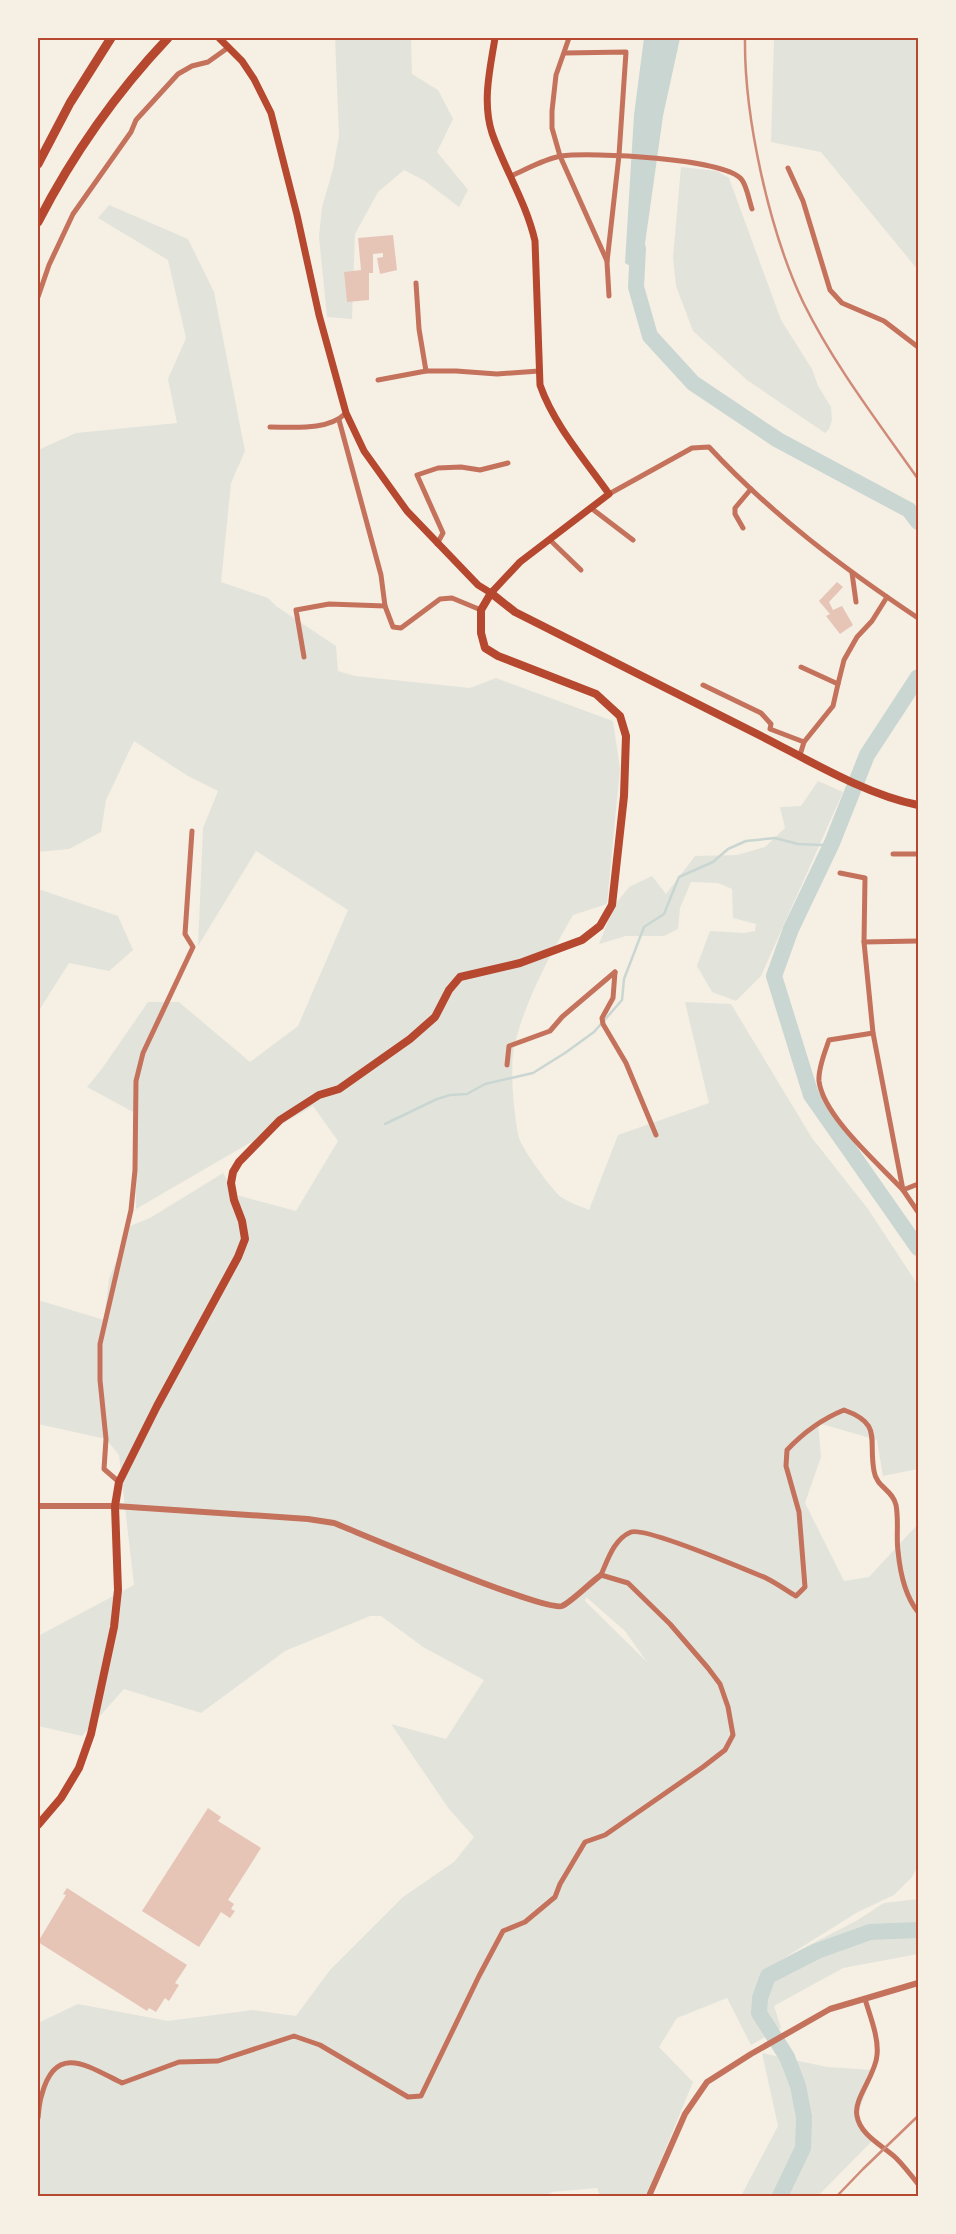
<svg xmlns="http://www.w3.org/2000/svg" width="956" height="2234" font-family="Manrope,sans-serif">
	<rect width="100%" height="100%" fill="#f6efe4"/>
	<g fill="#e2e4dc" fill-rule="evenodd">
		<path d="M335 38H411L412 74 438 90 453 119 437 152 468 190 459 207 425 181 404 170 378 192 355 234 352 319 327 317 319 237 322 207 333 169 339 136Z"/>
		<path d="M774 38H918V270L821 152 771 142Z"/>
		<path d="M681 167 717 171 729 178 781 320 812 369 818 386 831 407 832 420 829 429 825 433 747 380 693 331 676 286 673 257Z"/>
		<path d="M109 205 188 239 214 292 245 451 231 483 221 582 268 598 276 606 336 646 338 671 355 676 470 688 496 678 613 721 620 768 607 904 573 915C551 953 526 999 515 1043 509 1064 514 1117 519 1138 523 1150 551 1189 561 1197 568 1202 580 1206 589 1210L618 1135 709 1103 685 1002 731 1004 812 1138 868 1209 918 1285V1469L883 1476 877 1440 818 1423 821 1457 805 1503 844 1581 869 1577 918 1524V1866L912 1877 894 1895 858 1912 784 1958 856 1921 884 1903 918 1899V1954L843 1968 774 2006 781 2028 751 2045 727 1998 677 2018 659 2047 693 2082 646 2196H600L597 2188 552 2192 546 2196H38V2023L78 2004 168 2021 253 2010 296 2016 330 1970 403 1897 454 1862 474 1837 449 1809 391 1724 446 1739 484 1680 423 1647 381 1616H370L285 1651 201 1713 124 1689 82 1736 38 1726V1636L134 1585 119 1455 106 1439 38 1424V1300L104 1320 109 1279 130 1226 150 1218 223 1173 236 1195 296 1211 338 1141 313 1106 136 1209 135 1113 87 1087 101 1070 148 1002H179L250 1062 298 1026 348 910 256 851 198 946 203 828 218 791 188 776 134 741 106 800 101 832 69 849 38 852V450L76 433 177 423 168 379 186 338 168 260 98 218ZM586 1597 625 1631 647 1662 585 1601Z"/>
		<path d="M818 781 843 792 761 976 736 1001 712 992 697 966 710 931 744 933 755 931 756 924 733 918 732 889 718 883 691 882 680 908 678 929 664 936H626L599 944 614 906 629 887 652 876 666 894 695 856 737 855 765 847 785 828 780 807 801 806Z"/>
		<path d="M38 889 118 916 133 950 109 971 69 963 38 1012Z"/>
		<path d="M762 2053 827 2067 874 2070 857 2116 872 2141 818 2196H741L778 2126Z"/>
	</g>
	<path fill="#c9d6d2" d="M644 38H680L663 116 641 272 625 263 634 115Z"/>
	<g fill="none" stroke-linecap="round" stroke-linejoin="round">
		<path stroke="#c9d6d2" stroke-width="2.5" d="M385 1124 437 1099 450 1095 467 1094 485 1084 533 1073 565 1053 594 1032 622 1000 624 979 644 927 664 914 679 877 713 862 728 849 746 841 775 838 798 844 821 845 832 843"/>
		<g stroke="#c9d6d2" stroke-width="16">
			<path d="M638 248 636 287 650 336 693 383 778 440 909 510 918 522"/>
			<path d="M918 677 867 755 832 843 791 929 774 976 811 1095 918 1248"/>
			<path d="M780 2196 803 2148 804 2117 798 2086 787 2057 759 2013 760 1998 768 1976 817 1951 870 1932 918 1930"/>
		</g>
	</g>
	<g fill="#e6c5b7">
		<path d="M393 235 397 270 380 274 377 258 383 257V253L373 254V273H369V300L347 302 344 272 361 270 358 238Z"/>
		<path d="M837 582 843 587 829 602 833 610 842 606 853 625 840 634 826 616 830 614 819 601Z"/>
		<path d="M208 1808 221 1817 218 1821 261 1848 228 1900 234 1904 231 1909 235 1911 230 1918 221 1912 199 1947 142 1911Z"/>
		<path d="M67 1888 187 1965 175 1983 179 1985 169 2001 165 1998 156 2012 149 2008 147 2011 38 1942 66 1895 63 1894Z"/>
	</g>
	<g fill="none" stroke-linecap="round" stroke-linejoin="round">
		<g stroke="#c5725c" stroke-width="5">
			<path d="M569 38 556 75 552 111V128L560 156 607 261"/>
			<path d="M565 53 626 52 619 155 607 262 609 296"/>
			<path d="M788 168 803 201 830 290 842 303 884 321 918 347"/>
			<path d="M511 176C527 169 544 159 561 156 590 152 726 158 742 180 747 187 749 200 752 209"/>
			<path d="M416 283 419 329 426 371"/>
			<path d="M38 297 49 265 73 214 131 132 136 120 178 74 192 66 208 62 229 47"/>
			<path d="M378 380 426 371H456L497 374 539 371"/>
			<path d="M339 420 381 575 385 606"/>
			<path d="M270 427C294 427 328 431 346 413"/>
			<path d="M609 494 692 448 709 447C771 514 843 568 918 618"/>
			<path d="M591 508 633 540"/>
			<path d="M743 528 735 514V508L751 489"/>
			<path d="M550 540 581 570"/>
			<path d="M437 544 443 533 417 475 438 468 461 467 480 470 508 463"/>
			<path d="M852 573 856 602"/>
			<path d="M304 657 296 610 329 604 385 606 393 627 401 628 440 599 452 598 481 610"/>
			<path d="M838 684 844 660 857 637 872 621 887 597"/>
			<path d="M703 685 761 713 771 724 770 729 804 742"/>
			<path d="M800 755 804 742 833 706 838 684 801 667"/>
			<path d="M893 854H918"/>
			<path d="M840 873 865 878 864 942 873 1033 903 1190 918 1212"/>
			<path d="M864 942 918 941"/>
			<path d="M615 972 613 998 602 1018 603 1024 626 1063 656 1135"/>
			<path d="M873 1033 829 1040C825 1052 818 1068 819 1081 823 1116 879 1164 903 1190L918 1184"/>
			<path d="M507 1065 509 1046 550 1031 562 1017 615 972"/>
			<path d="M119 1482 104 1469 106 1439 100 1380V1344L131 1210 135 1170 136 1081 143 1053 193 947 185 934 192 831"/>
			<path d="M865 1999C870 2016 879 2038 877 2055 876 2075 853 2099 857 2116 860 2135 883 2146 896 2158 904 2166 911 2175 918 2184"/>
			<path d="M38 2118C39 2110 39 2102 42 2094 56 2042 89 2067 122 2083L179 2062 218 2061 294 2036 320 2045 408 2097 421 2096 479 1976 503 1931 525 1922 555 1897 560 1884 585 1842 605 1835 703 1767 725 1750 733 1735 728 1707 720 1684 708 1668 670 1624 628 1583 601 1575C608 1559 614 1539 631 1532 645 1527 747 1570 766 1578 776 1583 786 1590 796 1596L805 1587 799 1512 786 1466 787 1450C803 1433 822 1419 844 1410 883 1424 868 1439 874 1471 876 1487 893 1490 896 1505 899 1521 896 1536 898 1551 900 1572 905 1596 918 1612"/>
		</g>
		<g stroke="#c5725c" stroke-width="6">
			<path d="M38 1506H115L308 1519 334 1523C364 1535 544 1612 562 1606 570 1603 591 1582 601 1575"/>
			<path d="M649 2196 685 2114 707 2082 751 2054 830 2009 918 1983"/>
		</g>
		<path stroke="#b5482f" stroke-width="7" d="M219 38 242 61 254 79 271 113 297 215 319 315 346 413 364 451 407 511 478 585 491 593 520 562 609 494C585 460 554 425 540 385L535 241C526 202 505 170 492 133 482 102 490 69 495 38"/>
		<path stroke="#b5482f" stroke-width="8" d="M38 1825 61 1798 79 1768 91 1734 114 1627 118 1590 115 1506 119 1482 157 1406 238 1257 245 1239 242 1221 234 1200 231 1183 233 1172 239 1162 280 1120 319 1095 339 1089 410 1039 435 1017 449 990 460 977 520 963 582 940 600 926 612 905 624 796 626 736 620 716 596 694 498 656 485 648 481 633V610L491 593 515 612C598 654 680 695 763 737 810 761 867 795 918 805"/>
		<g stroke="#b5482f" stroke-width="9">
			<path d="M38 164 70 103 111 38"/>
			<path d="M38 222C73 154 116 93 168 38"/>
		</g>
		<g stroke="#cf8b77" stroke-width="2.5">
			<path d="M745 38C744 117 769 230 803 302 834 365 878 422 918 479"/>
			<path d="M837 2196 863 2169 918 2116"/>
		</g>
	</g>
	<rect width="956" height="2234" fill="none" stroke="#f6efe4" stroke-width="78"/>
	<rect x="39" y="39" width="878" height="2156" fill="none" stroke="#b5482f" stroke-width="2"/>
</svg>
